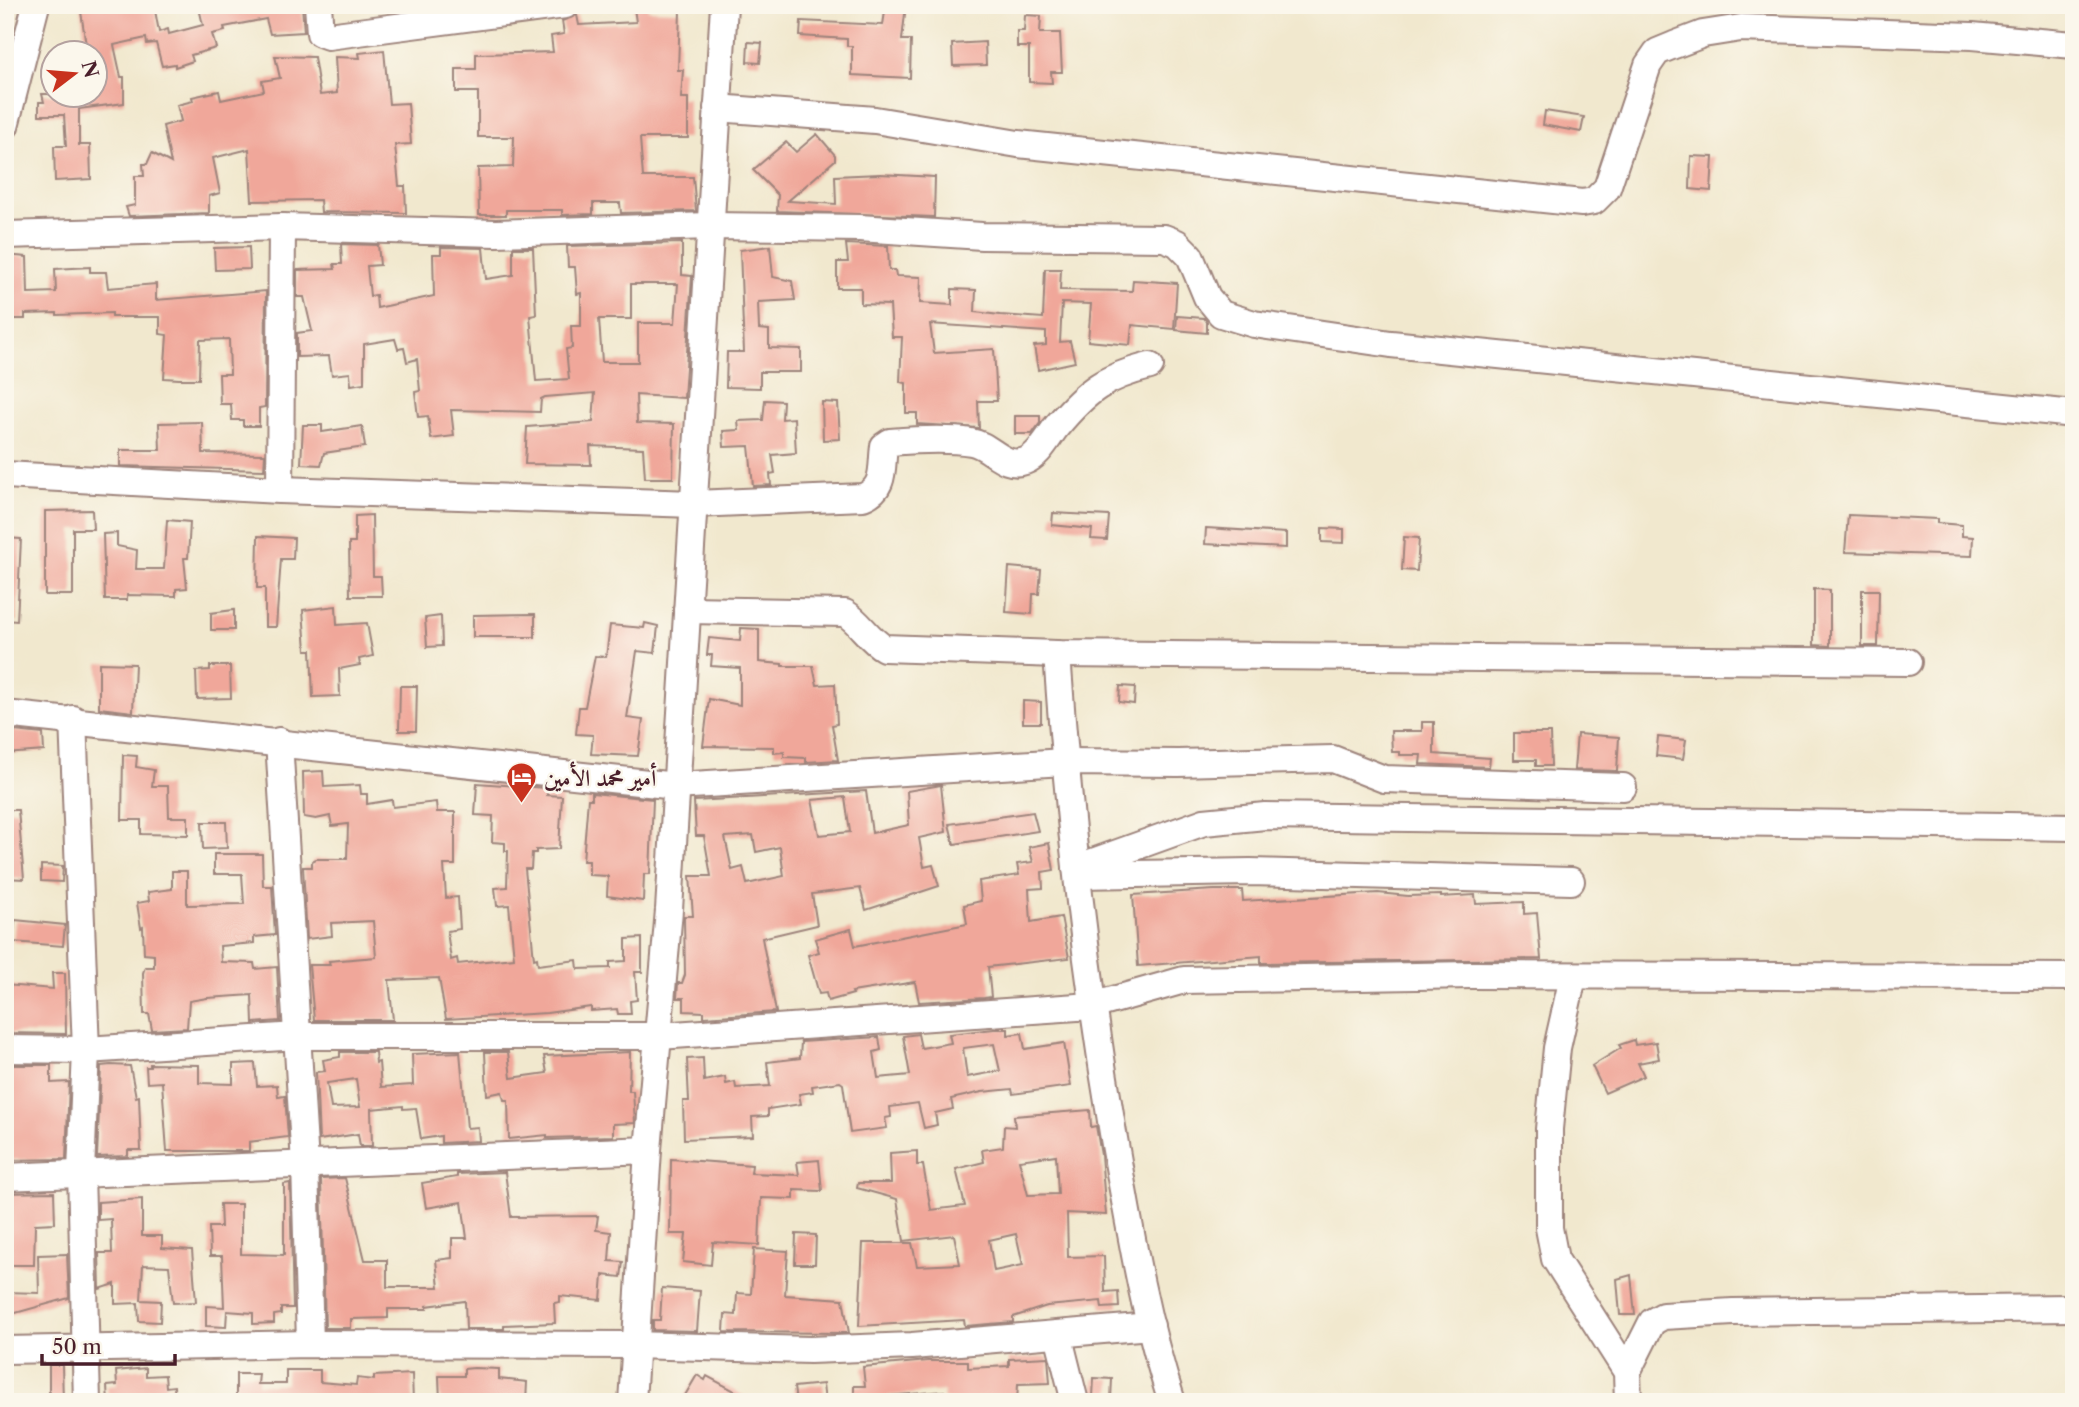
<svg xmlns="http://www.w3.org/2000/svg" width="2079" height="1407" font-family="'Libre Caslon Text',Amiri,serif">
	<rect width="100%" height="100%" fill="#fbf7ec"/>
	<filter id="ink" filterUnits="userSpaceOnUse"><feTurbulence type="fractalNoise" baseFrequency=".0143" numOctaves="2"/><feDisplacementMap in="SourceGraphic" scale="14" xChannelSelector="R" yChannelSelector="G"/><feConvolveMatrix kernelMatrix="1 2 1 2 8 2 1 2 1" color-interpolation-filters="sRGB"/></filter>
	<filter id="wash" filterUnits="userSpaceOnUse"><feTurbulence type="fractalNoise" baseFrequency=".00686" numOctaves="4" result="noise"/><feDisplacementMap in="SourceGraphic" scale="28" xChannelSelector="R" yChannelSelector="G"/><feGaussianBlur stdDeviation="1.57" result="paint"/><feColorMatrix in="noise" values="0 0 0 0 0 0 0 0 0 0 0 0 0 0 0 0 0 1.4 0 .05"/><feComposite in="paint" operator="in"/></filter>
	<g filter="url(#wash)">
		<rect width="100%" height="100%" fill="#f1e8ce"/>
		<g id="blocks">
			<g fill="#f0a79a" fill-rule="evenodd">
				<path d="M80 5H154L159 32 168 29 169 34 203 25 199 8 208 5H302L304 32 270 34 266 19 224 27 225 31 212 34 216 48 191 55 193 61 175 67V64L162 66 156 43 147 44 146 38 114 45 121 77H124V103L79 109V145H90L91 179 55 181 54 146H66L64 115H39V102H44L42 94H94V52H87Z"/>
				<path d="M647 5 648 10 680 11 678 70H683L681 98H688V138H640L643 177H693L696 211 621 213 620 203H593V214L562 215V210H506V215H479L478 168 513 167 514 137H478V92H456V69H476V54L553 52 551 36 564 34 562 21 577 15 579 25 636 22 634 8Z"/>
				<path d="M886 5H906L902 40H911L910 78 852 75V46H847V39L800 36 801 21 883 25Z"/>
				<path d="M1025 15 1041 16 1040 33H1060L1062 72H1051L1052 83 1029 82V47H1017V31H1024Z"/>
				<path d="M748 42 762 43 760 63 747 62Z"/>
				<path d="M985 42 986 65 953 66 952 44Z"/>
				<path d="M384 50 389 104 408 103 411 144 395 145 399 186H405L406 213 321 212 320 200 252 201 249 149 213 158 220 193 209 196V213L129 216 126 207 135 205V176H144L143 164H147L152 153 171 163 163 126 181 121 177 105 193 101 192 97 219 91 221 100 264 91 262 81 280 78 275 56 314 57 320 95 337 93 335 57 360 58 359 53Z"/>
				<path d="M1545 111 1584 117 1581 132 1543 125Z"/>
				<path d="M817 134 835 155V160L788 201 836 204 835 176 880 174 935 177 934 217 777 211 778 195 753 170 786 142 796 152Z"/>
				<path d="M1691 156 1713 157 1711 191 1690 189Z"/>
				<path d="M682 243V275L692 276 684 398 636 395 637 423 674 424 673 478H645L643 448 590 446 591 465 525 464 527 427 593 422 595 393 545 397 541 399 540 412 451 410 454 436 431 439 428 416 418 417 415 392 420 391 417 359 407 362 404 348 398 349 395 339 364 344V383L351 385 350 373 332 375 329 356 297 357V333L312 331 304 297H297V270L335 269 334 264H342L341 244 378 245 380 265 367 266 370 296 376 295 377 308 434 296 433 254H441V247L483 248 486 279 513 275V248H533L536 315 530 316 536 381 569 379 566 349 572 348 571 326H581V293L577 294 575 267H568L567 246ZM631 284H678L675 323H638V362H602L599 319H631Z"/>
				<path d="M846 244 888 246 889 270H895L896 276 921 277 920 303 952 305V289L976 290 975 312 1000 315 1043 318 1045 269H1061L1060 290 1132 291 1133 280 1177 283 1174 329 1132 325 1130 345 1088 341 1091 304 1062 303 1060 342 1070 341 1075 362 1038 370 1034 346 1046 345V332L930 324 934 353 994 349 997 401H978L979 428 917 424V413H906V383L900 382 902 337H892L890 305 861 304V288H837V262H848Z"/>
				<path d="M770 246 773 277 792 281 795 300 758 302 759 329 769 330V348L801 349V372H760V388L726 387 727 352H744L740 250Z"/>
				<path d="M249 247 250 269 215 270 214 248Z"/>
				<path d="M5 255 27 257 28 293 56 292 55 269 90 267V272H106L108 288 156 284V300L266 291 265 407 259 408V426H243V420H232L231 404H220L219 374H230L229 339 200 340 199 379H179L164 378 167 335 160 334V317H112V313L57 315V313L25 314V319H5Z"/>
				<path d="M1177 316 1204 318 1207 322V333L1176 330Z"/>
				<path d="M765 400 783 401 782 419 794 418 796 453 772 455 775 473 770 474 771 485 753 486 749 446 724 447 723 431 739 430 738 421 763 420Z"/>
				<path d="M822 402 838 403 840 439 823 440Z"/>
				<path d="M1015 416H1040V423L1032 434H1015Z"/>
				<path d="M202 422 203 453 265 454 264 470 120 466V450H160L159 423Z"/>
				<path d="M303 425H322V432L362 426 365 447 324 453 321 465 301 464Z"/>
				<path d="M92 510 93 529H73V595H45V511Z"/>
				<path d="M1053 513 1109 516 1107 540 1091 539 1092 529 1052 525Z"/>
				<path d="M372 515 373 576H381L382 596H350L349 543H355V516Z"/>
				<path d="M1848 515 1937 519V523L1962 525V536L1973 537 1972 556 1845 552Z"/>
				<path d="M167 520 190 522 188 558H184L187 588 176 589V596L127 595V600H105L103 534 117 533V546L137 550 136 569H164Z"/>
				<path d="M1206 528 1286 533V548L1205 544Z"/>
				<path d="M1322 528 1344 529V543L1322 542Z"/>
				<path d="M258 536 294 538 293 559H281L276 627H265V588H257Z"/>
				<path d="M1404 537 1419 538 1417 571 1402 570Z"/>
				<path d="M5 538 21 539 17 621 5 620Z"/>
				<path d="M1009 567 1041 570 1039 594H1033L1032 614 1006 612Z"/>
				<path d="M1814 589 1830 590V646L1814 645Z"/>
				<path d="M1862 590H1879L1878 646H1862Z"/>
				<path d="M336 606 337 625 367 623 373 656 359 659 360 665 339 669 340 696 313 697 311 650H306L303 610Z"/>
				<path d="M234 610V630H211V613Z"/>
				<path d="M535 614V637H473V615Z"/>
				<path d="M441 616 442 646 427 647 425 618Z"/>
				<path d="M645 623 658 626 655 653 637 651 627 718 643 720 638 756 591 754 593 735 576 734 579 707H585L595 656 606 657 610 625 644 628Z"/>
				<path d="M741 628 759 629V662L782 664V666H813L817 685 835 684 837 724 832 725 838 760 806 762V758L784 757V752L774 753V747L703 746 709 699 740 705V668L711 666 712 655H707L709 638 740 641Z"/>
				<path d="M99 663 135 664 133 712 99 708Z"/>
				<path d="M210 666H230L231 698 197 699 196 671 210 670Z"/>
				<path d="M400 686H417L416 731H399Z"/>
				<path d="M1120 686 1135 687 1134 704 1119 702Z"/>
				<path d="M1023 701 1041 702V723H1023Z"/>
				<path d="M1422 722H1434V754L1490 758 1489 767 1420 764 1421 755H1400V752H1392L1391 731H1422Z"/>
				<path d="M5 730 43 734 44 751 5 754Z"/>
				<path d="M1514 733H1550L1551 766H1536V760H1514Z"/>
				<path d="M1577 734 1619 737 1617 771 1574 770Z"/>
				<path d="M1658 737 1686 740 1683 759 1656 756Z"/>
				<path d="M123 755 137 756 136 767 154 770 152 786H168L169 817H188V835L141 834V820H122Z"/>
				<path d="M323 771 324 787 360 785 361 794H367V804L392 800 393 807 436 802 437 812H455V865H444L446 898 458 897 460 929 447 931 451 960 457 958 458 964 514 958 509 905 497 906 495 888 507 887 508 851H505V843L492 842 493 816 475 815 477 783 547 788V795L562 796 559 849 536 850V853H532L531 869H525L534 959 537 958 538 965 577 960 578 969 610 968V962L626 961V939L642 938V972H635L637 1000 630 1001 631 1014H618L617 1009 591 1011V1007L547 1013 446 1019 439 978 389 980 393 1020H314L309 965H330L329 961 376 957 373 921 331 923 332 936 307 939 303 867H312V861L316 859H347L348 824 332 826 330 816 316 819 304 817 303 772Z"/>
				<path d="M941 785 946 832 919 838 924 867 933 865 939 886 866 910 860 888 812 894 817 925 762 938 776 1012 704 1017V1012L684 1011V998H677L678 983H682L685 975 684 916H693L690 876H711L704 836H696L694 801 866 791 872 833 909 825 907 791ZM845 797 850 832 819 835 812 800ZM753 835 756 852 780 847 784 876 747 884 743 867 732 870 725 837Z"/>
				<path d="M592 793 653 799 650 874H644L643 901 607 896 608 876 589 875V861H583L588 799H592Z"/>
				<path d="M5 810H18L24 879 5 878Z"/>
				<path d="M1033 812 1038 831 954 844 949 824Z"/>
				<path d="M202 822H226L227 848 203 849Z"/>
				<path d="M1049 843 1054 870 1042 872 1043 888 1029 889 1031 922 1061 917 1069 958 988 967 991 997 984 998 919 1002 915 982 852 992 853 994 828 1001 826 993 819 994 808 955 819 952 815 939 851 929 855 946 967 924 964 905 981 901 979 881 1019 875 1017 864 1033 862 1029 847Z"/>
				<path d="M214 854H262L263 886H272L275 935 254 937V943L220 946 221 962 254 963 255 969 277 967 280 1021 253 1023 252 995 207 998 189 1001 187 1028 152 1030 149 1014H144L143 973 145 967H154V955L144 954 143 927 141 928 137 903 149 901 148 892 172 889V871H187V905L244 904 242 874H214Z"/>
				<path d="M41 865 63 866 62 882 41 881Z"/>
				<path d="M1214 890H1242L1243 901 1378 893 1408 896 1441 895V897L1475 895 1476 904 1524 902V914L1537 913 1541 959 1261 963V956L1138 966 1133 895Z"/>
				<path d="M15 920 65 925 63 946 13 942Z"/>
				<path d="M52 973H65L66 1034 5 1033V985L53 989Z"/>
				<path d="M994 1029H1008V1035L1022 1033 1025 1049 1064 1043 1071 1086 1013 1094 1012 1089 982 1092 951 1099 953 1109 935 1113 937 1125 924 1128 918 1103 890 1107 891 1117 885 1118 887 1128 850 1133 843 1084 840 1082 812 1086 813 1092 799 1094 801 1104 768 1109V1116L752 1117 753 1136 684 1139 683 1101H689L687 1059 703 1058 704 1081 725 1077 726 1084 735 1082 736 1088 770 1086 767 1062 800 1058 801 1042 879 1037 881 1050 874 1052 878 1078 910 1075 903 1036 918 1034 921 1048 951 1043 949 1034ZM994 1044 1000 1071 967 1077 963 1048Z"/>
				<path d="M1634 1040 1635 1045 1656 1042 1659 1059 1638 1063 1644 1076 1605 1093 1592 1066 1621 1048 1619 1045Z"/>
				<path d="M340 1052H375L376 1063 379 1062 381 1087 413 1085 412 1054 460 1052 467 1128 478 1127 479 1141 441 1143V1136L421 1139 416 1108 403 1109V1106L371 1109 372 1146H360L358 1134 319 1140 316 1072 325 1071 323 1060 340 1057ZM356 1079 360 1107 331 1108 327 1083Z"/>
				<path d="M485 1052H508L511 1078 547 1073 544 1056 630 1052 629 1091H633L635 1123 613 1124V1136L547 1138V1135L509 1139 508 1100H504L502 1092 487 1095Z"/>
				<path d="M255 1063 257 1086 277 1085 278 1097 285 1096 288 1137 249 1142V1151H167L162 1082 147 1083 146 1067H150V1064L199 1065V1083L233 1084V1064Z"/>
				<path d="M13 1065H51V1083L69 1082 66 1159 5 1160V1103L10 1101 9 1066Z"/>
				<path d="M111 1065 130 1066 136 1097 139 1096 141 1150H128V1156L97 1157 101 1066Z"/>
				<path d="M1090 1110 1091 1127 1096 1126 1101 1155 1106 1215 1067 1213 1068 1257 1104 1256 1105 1292 1118 1291 1119 1307 1102 1308 1101 1301 1047 1306 1013 1317V1322L965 1326 964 1320 859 1326 863 1243H912L917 1266 960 1264 954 1235 904 1241 897 1199 857 1188 858 1183H891L890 1153 917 1151V1165H923L931 1210 965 1206 956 1169 984 1162 982 1150 1003 1147 1004 1126 1015 1127 1014 1116ZM1056 1155 1058 1194 1028 1195 1019 1160ZM1016 1234 1023 1265 994 1271 989 1240Z"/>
				<path d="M671 1159 752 1165 751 1173 799 1175 797 1162 819 1160 822 1191 794 1190V1199L761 1198 759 1245 713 1242 711 1265 683 1262 686 1234H670Z"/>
				<path d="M505 1172 511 1217 598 1216 596 1230 611 1232 609 1261 623 1262 621 1277 603 1275 601 1300 560 1296V1302L554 1303 555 1323 504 1325V1329H466L465 1301 427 1306V1309H388V1318L351 1319V1328H325L321 1179 345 1178 365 1260H387V1287H439L436 1260 452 1258V1238H467L462 1202 426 1208 422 1183 457 1177V1174Z"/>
				<path d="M290 1183 293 1308H281V1314L274 1315V1323L253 1324V1313L227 1311 226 1327 206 1326V1306L224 1307 222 1256H210L209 1227H221L220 1204H241V1254L284 1255V1184Z"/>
				<path d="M54 1192 55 1223 35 1224 34 1265H5V1193Z"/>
				<path d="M142 1199V1236H162V1248L192 1250 196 1302 173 1303 169 1266 143 1265 141 1300 161 1301 160 1322 139 1321 138 1303 115 1304V1284L100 1289 99 1253H112L111 1219 98 1220V1202Z"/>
				<path d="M796 1234 816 1235 815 1264H795Z"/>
				<path d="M754 1249 788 1251 785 1295 843 1299 849 1333 724 1332 725 1314 736 1315 737 1293 751 1294Z"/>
				<path d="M67 1254 69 1298 5 1316V1292L39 1293 38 1255Z"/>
				<path d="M1631 1275 1635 1315H1620L1617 1279Z"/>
				<path d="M662 1288 700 1291 697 1331 653 1330V1320H660Z"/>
				<path d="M1048 1357 1050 1383 1018 1384 1017 1402H959L943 1399 944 1391 888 1396 889 1402H854V1386H865L863 1367 928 1361H968V1368L1009 1366V1359Z"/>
				<path d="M49 1365H62L63 1402H49Z"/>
				<path d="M146 1368V1376L165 1375 166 1387 174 1386 175 1402H108L107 1386 117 1385 116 1371Z"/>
				<path d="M474 1368 499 1369V1379L527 1382 526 1402H440L439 1376H464V1369Z"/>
				<path d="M286 1370H320V1382L356 1385 357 1378 374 1380V1376L412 1374 413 1402H236V1374H259L258 1384H286Z"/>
				<path d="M697 1375 705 1380 707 1376 755 1402H681Z"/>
				<path d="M1094 1378 1112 1379 1111 1399 1093 1397Z"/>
				<path d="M823 1384 825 1402H796L794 1387Z"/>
			</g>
		</g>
	</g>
	<g filter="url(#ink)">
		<use href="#blocks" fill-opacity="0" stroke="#9e847c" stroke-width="2"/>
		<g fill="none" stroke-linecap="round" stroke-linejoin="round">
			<defs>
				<g id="minor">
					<path d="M318 5 320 33 328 36 565 5"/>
					<path d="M717 108 875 120 1018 144 1582 203 1594 201 1607 188 1648 65 1657 52 1674 45 1703 34 1741 28 1972 36 2074 45"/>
					<path d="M5 126 36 5"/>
					<path d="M5 235 282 227 496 233 709 226 859 228 982 236 1164 238 1177 243 1190 256 1207 297 1221 314 1254 324 1391 344 2074 414"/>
					<path d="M5 475 280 490 694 504 863 497C886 488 881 467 884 446L890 442C915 440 946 438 971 442 991 445 1003 469 1025 461 1039 456 1048 437 1057 426 1087 390 1105 377 1150 366"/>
					<path d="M280 490 282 227"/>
					<path d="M687 610 845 613C860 622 868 639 884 648L1057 654 1908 662"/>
					<path d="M1057 654C1068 815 1086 974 1113 1133 1129 1223 1143 1314 1172 1402"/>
					<path d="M5 714 676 786 1064 762 1178 763 1333 759 1384 779 1623 787"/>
					<path d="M73 719 86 1050 81 1172 87 1402"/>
					<path d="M279 741 305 1164 310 1344"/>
					<path d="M1076 868 1204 822 1265 816 2074 827"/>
					<path d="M1079 875 1250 872 1571 881"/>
					<path d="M1573 977 1557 1048 1549 1129V1228L1555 1259 1627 1372 1628 1402"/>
					<path d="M5 1049 86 1050 297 1036H659L1092 1006 1184 980 1472 975 2074 977"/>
					<path d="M5 1177 648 1150"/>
					<path d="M1058 1334 1075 1402"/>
					<path d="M5 1350 310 1344 633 1345 810 1350 912 1346 1151 1326"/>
					<path d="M1627 1372 1652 1322 1663 1316 1733 1312 2074 1308"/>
					<path d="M632 1402 648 1150 669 910 724 5"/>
				</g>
			</defs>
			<use href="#minor" stroke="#9e847c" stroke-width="30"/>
			<use href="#minor" stroke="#fff" stroke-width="26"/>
		</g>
	</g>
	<defs>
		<symbol id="hotel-pin" viewBox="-11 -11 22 30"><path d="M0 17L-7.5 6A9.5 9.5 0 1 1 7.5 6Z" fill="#c8321e" stroke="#fbf7ec"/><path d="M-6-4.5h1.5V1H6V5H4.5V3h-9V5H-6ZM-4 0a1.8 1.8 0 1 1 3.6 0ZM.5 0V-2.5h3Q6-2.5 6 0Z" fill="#fff"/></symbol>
	</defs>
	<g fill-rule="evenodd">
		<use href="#hotel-pin" x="504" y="760" width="35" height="47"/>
	</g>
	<g text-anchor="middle" stroke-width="5" stroke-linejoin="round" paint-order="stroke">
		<g font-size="23" font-weight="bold" fill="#4a1f2b" stroke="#fbf7ec" text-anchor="start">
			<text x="544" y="786">أمير محمد الأمين</text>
		</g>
	</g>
	<rect width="2079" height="1407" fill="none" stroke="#fbf7ec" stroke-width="28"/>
	<g transform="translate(74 74) rotate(74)"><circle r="33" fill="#fbf7ec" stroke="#b4a19f" stroke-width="2"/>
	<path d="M0-5L12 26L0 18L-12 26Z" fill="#c8321e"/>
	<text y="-10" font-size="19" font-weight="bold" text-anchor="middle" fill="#4a1f2b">N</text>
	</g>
	<path d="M42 1354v10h133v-10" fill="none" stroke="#4a1f2b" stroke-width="3.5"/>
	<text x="52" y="1354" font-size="21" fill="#4a1f2b" stroke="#fbf7ec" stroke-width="5" paint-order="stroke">50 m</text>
</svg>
